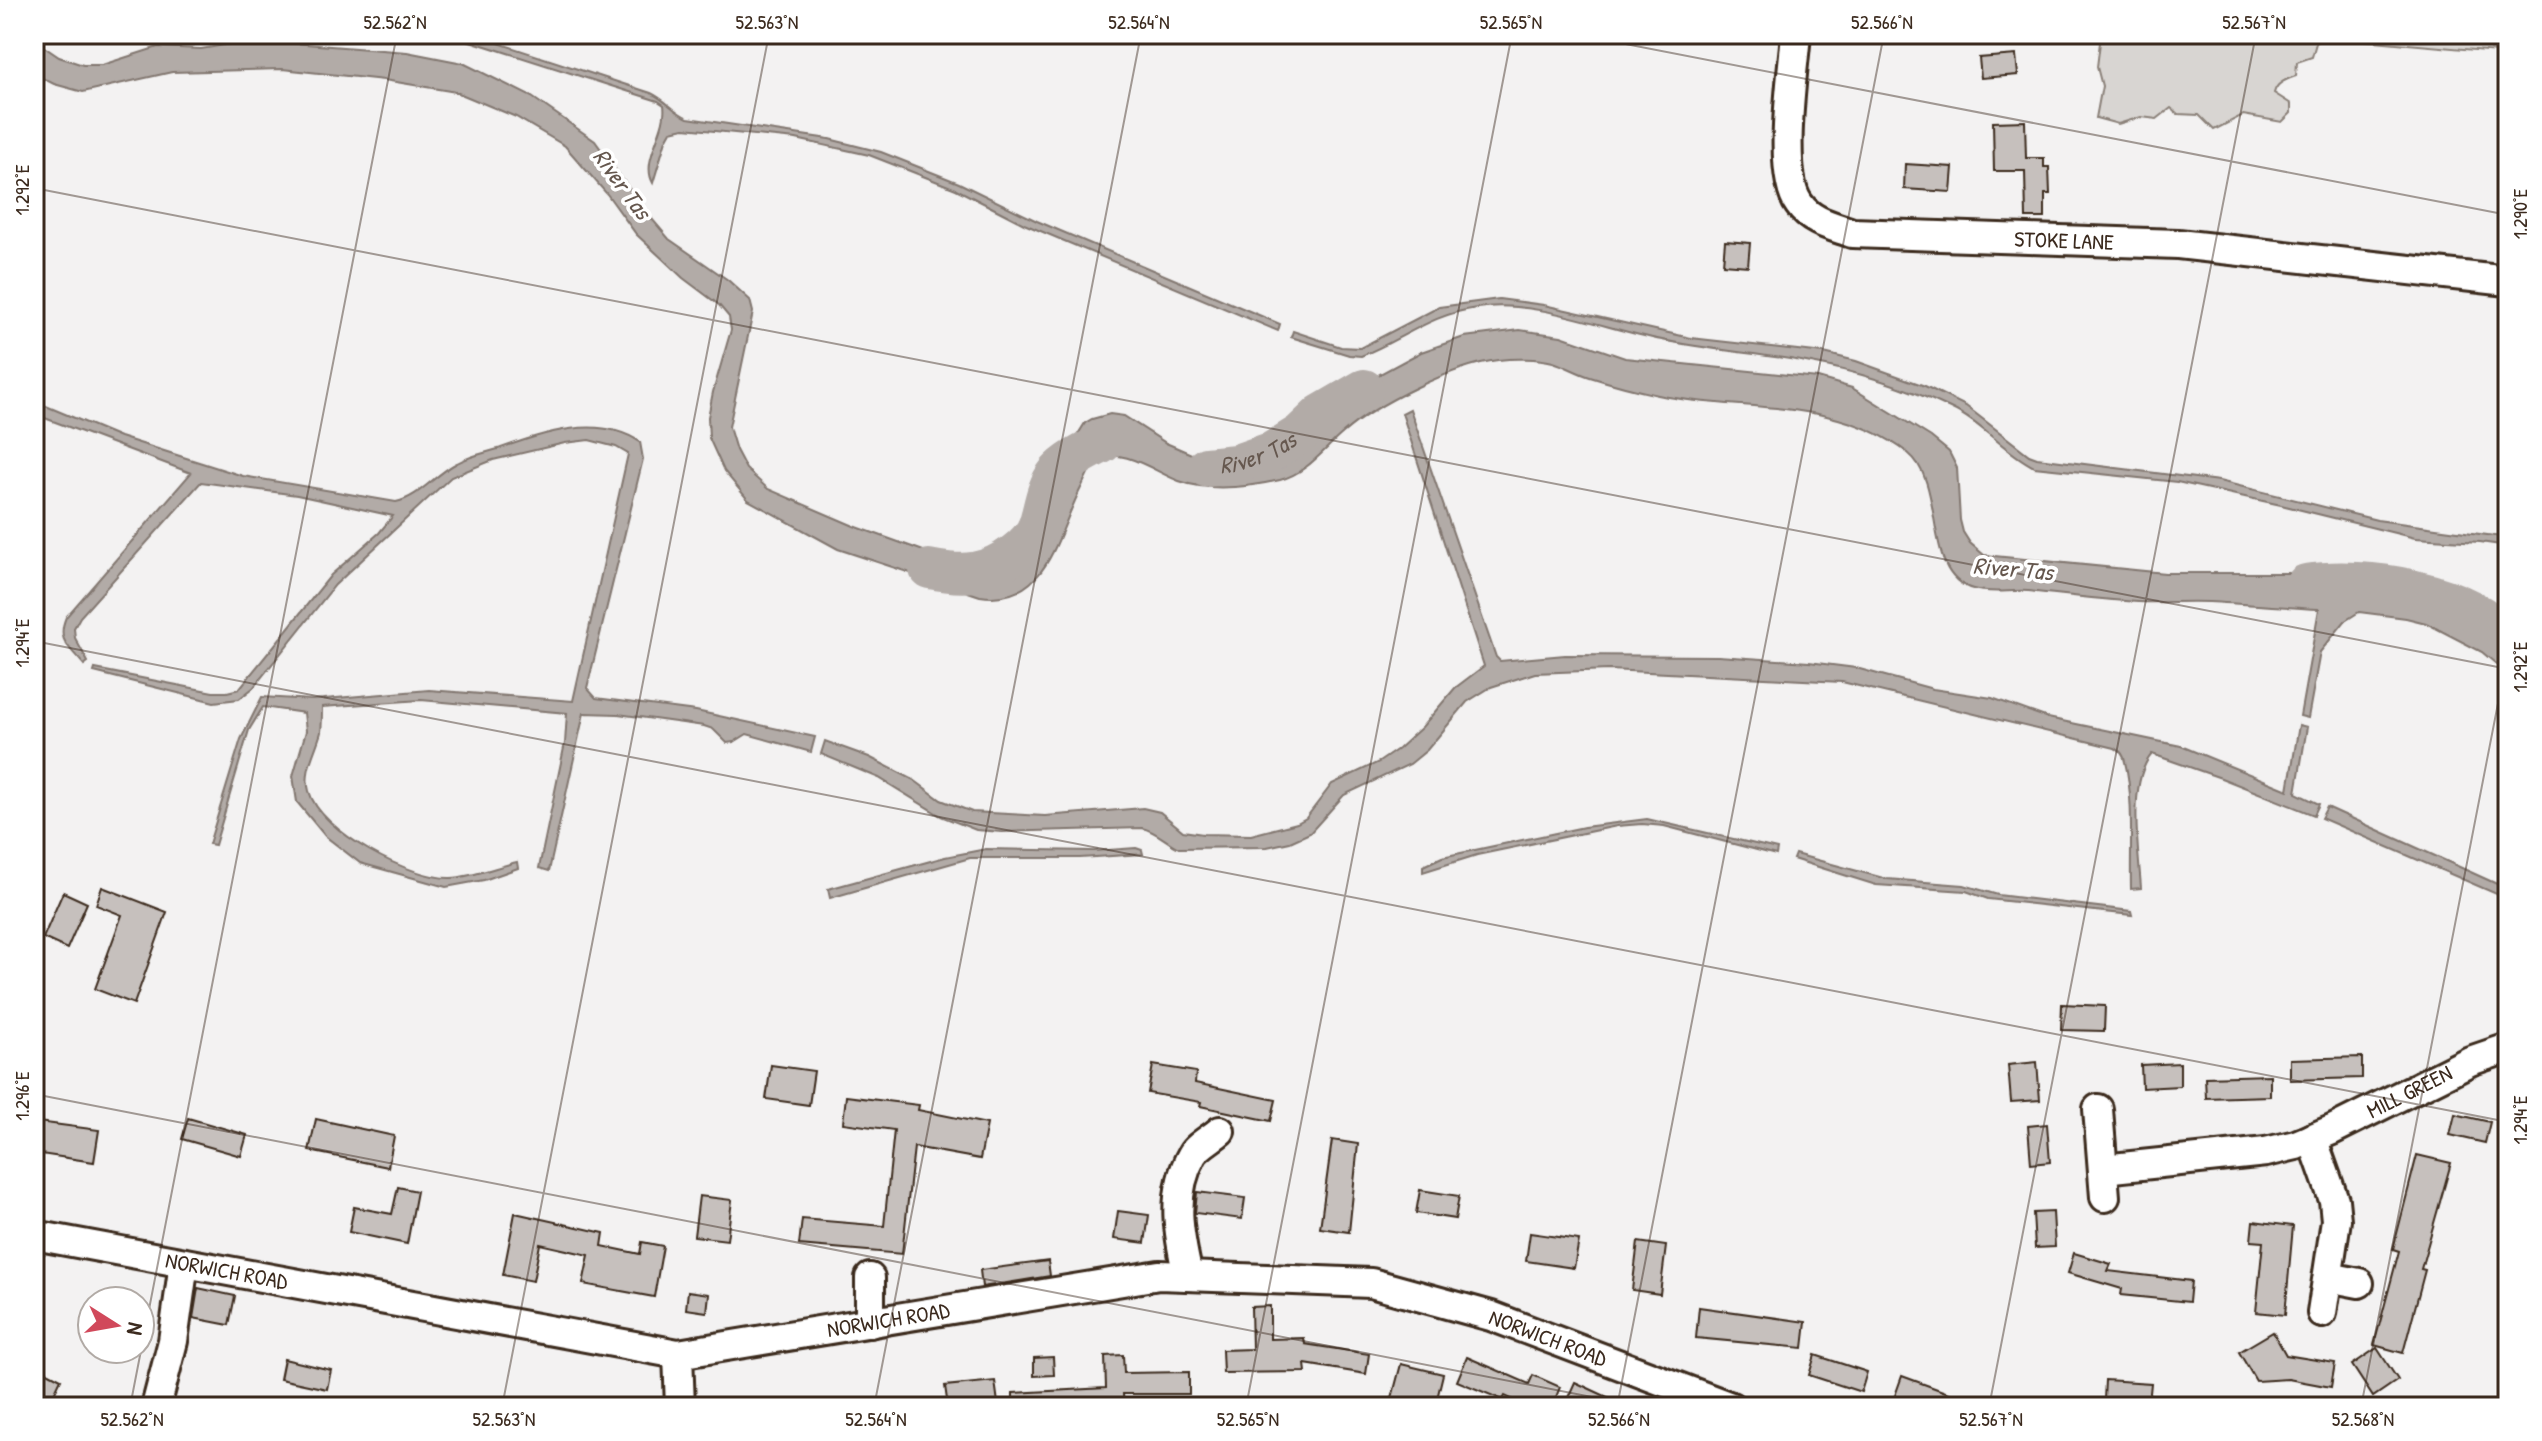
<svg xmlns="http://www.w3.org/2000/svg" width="2542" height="1441" font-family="'Patrick Hand',sans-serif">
	<rect width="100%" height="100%" fill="#f3f2f2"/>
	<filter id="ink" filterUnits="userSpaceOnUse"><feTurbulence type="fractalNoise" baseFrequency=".0125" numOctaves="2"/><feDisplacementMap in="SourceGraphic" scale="16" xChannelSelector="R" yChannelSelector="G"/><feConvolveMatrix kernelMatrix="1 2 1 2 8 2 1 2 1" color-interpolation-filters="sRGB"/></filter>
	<g filter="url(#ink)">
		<path fill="#d8d5d2" stroke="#8a8078" stroke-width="2" d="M2101 34H2508V53L2318 36 2312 57 2297 62 2296 76C2287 79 2276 83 2274 93L2291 104V113L2282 122 2243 115 2214 130 2199 115 2178 114 2171 108 2157 119 2141 117 2118 124 2096 118 2102 86 2097 67Z"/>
		<g fill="#b2aba7" stroke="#827770" stroke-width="2">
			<path d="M448 34H471L651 93C666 100 674 112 688 118L829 139 881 152 959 183 1037 221 1280 324 1278 331 1024 224 956 189 869 155 796 139 684 128 671 131 666 140 653 183C640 160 668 130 664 105L658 101Z"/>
			<path d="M34 40 59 57 83 65H102L158 47 201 49 254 40 407 52 463 63 532 97 595 141 646 212 669 239 728 280 750 300 753 312 729 427 736 450 746 469 768 489 854 526 979 571 1007 570 1020 559 1029 547 1046 496 1067 452 1085 423 1092 419 1110 414 1124 416 1166 443 1203 459 1231 461 1251 459 1271 454 1289 444 1324 410 1363 383 1421 352 1464 337 1520 330 1561 336 1625 358 1818 378 1852 388 1931 437 1949 452 1957 468 1960 520 1963 532 1970 543 1984 555 2165 573H2314L2395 590 2460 610 2493 628 2508 643V674L2482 652 2426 623 2406 618 2359 612 2345 621 2320 652 2308 718 2300 716 2319 609C2282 607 2245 604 2209 602 2185 601 2161 603 2138 602 2101 600 2064 595 2028 591 2010 590 1989 594 1973 589 1921 575 1947 484 1908 453 1834 396 1743 413 1658 395 1635 390 1612 384 1590 377 1577 373 1566 366 1553 362 1537 358 1514 358 1498 360 1454 365 1376 404 1343 433 1323 450 1307 473 1280 480 1249 487 1210 492 1179 481 1157 473 1120 445 1098 460 1090 466 1086 478 1082 486 1057 533 1048 606 980 596L838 549 748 500 724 471 709 438 708 417 713 392 731 330 729 317 719 305 683 278 636 234 607 194 565 146 516 117 456 92 384 80 282 69 172 72 83 92 54 84 34 74Z"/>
			<path d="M1499 299 1544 305 1691 338 1824 353 1856 361 1925 386 1966 406 2029 455 2037 458 2219 481 2377 520 2502 537 2508 539V546L2480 542 2415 538 2281 505 2177 482 2034 467C2003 451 1981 422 1950 408 1904 386 1855 371 1806 362 1758 353 1709 350 1662 340 1605 329 1535 299 1477 308 1431 314 1402 340 1361 356L1349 355 1291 337 1293 331 1341 347 1360 348 1439 307Z"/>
			<path d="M34 401 120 437 243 476 396 502C420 497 435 474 457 463 469 456 484 453 498 449 541 434 598 413 640 442L643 459 587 688 596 698 696 711 815 737 811 752 747 734 734 742 727 743 713 729 704 726 618 714 584 713 549 871 539 868 565 743 567 713 421 700 322 707C322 715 322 724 321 732 316 751 303 771 309 791 320 832 411 879 451 878 472 877 496 867 517 862L518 868 484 880 446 887 360 863 325 836 297 802 293 776 306 731 304 713 263 707 249 730 215 845 209 844 241 739 262 697 313 700 429 690 573 701 628 454 616 447 589 440 565 443 493 460 451 477 335 585 253 688 239 699 214 702 94 672 95 669 213 692H227L239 689 331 575 379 533 393 516 297 495 201 482 80 617 74 628 75 638 88 662 84 665C69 646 56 641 66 617L191 473 34 414Z"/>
			<path d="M1410 409 1496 657 1500 661 1565 655 1718 656 1809 662 1856 668 1933 689 1992 698 2048 718 2181 746 2288 790 2299 725 2307 727 2296 793 2319 804 2314 815 2221 778 2152 754C2127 782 2139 853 2141 888L2131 889C2130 853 2134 796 2125 762 2124 755 2121 751 2115 748L1842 682 1609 670 1535 673 1491 687 1467 702 1427 750 1410 764 1344 795 1310 833 1290 842 1267 847 1179 848C1166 842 1156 831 1142 828L1002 832 976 830 941 816 879 778 821 754 825 741 869 757 914 780 941 800 972 812 1045 816 1143 808 1160 812 1183 831 1203 834 1251 835 1297 823 1306 818 1332 784 1379 762 1398 749 1422 727 1455 688 1484 666 1402 413Z"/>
			<path d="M2327 807 2508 889V899L2321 818Z"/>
			<path d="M1647 819 1777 849 1776 855 1664 826 1642 824 1617 826 1477 855 1423 872V866L1442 857 1584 827Z"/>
			<path d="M1136 848 1142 850 1143 854 1080 858H970L830 898 828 889 945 857 986 849 1094 851Z"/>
			<path d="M1795 854 1887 879 1964 885 1998 895 2131 911 2132 915 1988 899 1966 891 1876 885 1793 859Z"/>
		</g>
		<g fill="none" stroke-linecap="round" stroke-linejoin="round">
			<g stroke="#b2aba7" stroke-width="40">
				<path id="s1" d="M1206 467 1236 464 1273 451 1300 434 1321 414 1364 389"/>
				<path d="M929 569C964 576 986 575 1015 553 1024 546 1034 536 1038 525 1044 507 1045 488 1057 473 1068 460 1088 451 1103 443"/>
				<path d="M2306 584C2366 575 2466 590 2508 638"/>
			</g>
		</g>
		<g fill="#c6c0bd" stroke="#3b2a1e" stroke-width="2">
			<path d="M2016 55 2018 75 1981 78 1979 58Z"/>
			<path d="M2025 121 2026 158H2044V167H2049L2050 194H2045V218H2026L2025 171H1994L1993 122Z"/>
			<path d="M1905 164 1953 167 1951 192 1904 189Z"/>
			<path d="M1725 241 1750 243 1748 266 1723 264Z"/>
			<path d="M102 887 167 912 134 1004 95 989 122 915 96 905Z"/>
			<path d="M63 892 87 903 67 949 43 938Z"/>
			<path d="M2062 1004 2105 1006 2104 1031 2061 1030Z"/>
			<path d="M2362 1057V1078L2290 1080V1059Z"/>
			<path d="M2037 1062 2040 1100 2011 1102 2008 1065Z"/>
			<path d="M2180 1063V1086L2142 1088 2141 1065Z"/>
			<path d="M771 1065 814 1071 809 1105 766 1099Z"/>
			<path d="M1153 1065 1196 1072 1195 1083 1276 1100 1271 1121 1200 1106 1201 1102 1148 1093Z"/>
			<path d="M2270 1075V1096L2206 1098 2205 1077Z"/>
			<path d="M846 1096 919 1105 918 1110 987 1124 980 1159 914 1147 902 1254 799 1245 802 1219 884 1226 894 1130 843 1123Z"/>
			<path d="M2455 1114 2490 1122 2485 1143 2450 1135Z"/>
			<path d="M188 1118 247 1135 241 1156 182 1139Z"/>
			<path d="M316 1119 394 1136 388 1167 309 1151Z"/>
			<path d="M38 1122 99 1130 94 1162 34 1153Z"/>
			<path d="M2047 1124 2050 1162 2031 1164 2028 1126Z"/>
			<path d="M1332 1140 1358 1144 1349 1232 1320 1228Z"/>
			<path d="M2417 1155 2451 1163 2421 1269 2425 1270 2403 1353 2374 1345 2399 1251 2393 1249Z"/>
			<path d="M398 1187 417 1191 407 1244 349 1232 354 1207 392 1214Z"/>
			<path d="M1420 1190 1459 1196 1455 1219 1416 1213Z"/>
			<path d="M1197 1192 1245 1198 1242 1219 1195 1213Z"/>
			<path d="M699 1196 732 1200 727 1240 694 1236Z"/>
			<path d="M1118 1211 1149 1215 1145 1243 1114 1239Z"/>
			<path d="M2053 1212 2055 1247 2035 1248 2033 1213Z"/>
			<path d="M515 1213 604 1233 602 1246 640 1254 642 1242 663 1246 654 1297 583 1284 589 1255 540 1244 533 1281 503 1275Z"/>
			<path d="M2253 1221 2293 1226 2285 1315 2256 1312 2263 1242 2251 1241Z"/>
			<path d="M1530 1233 1579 1240 1574 1268 1526 1261Z"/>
			<path d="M1638 1242 1666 1246 1660 1294 1632 1290Z"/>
			<path d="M2074 1253 2111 1264 2108 1271 2191 1281 2189 1302 2121 1295 2122 1289 2068 1273Z"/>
			<path d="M1048 1261 1050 1276 982 1287 980 1270Z"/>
			<path d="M198 1288 235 1296 229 1325 193 1318Z"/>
			<path d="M688 1291 709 1294 707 1312 686 1309Z"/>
			<path d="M1270 1306V1339L1304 1338 1305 1344 1369 1354 1366 1374 1305 1364 1306 1372 1223 1373 1222 1350 1252 1349 1251 1307Z"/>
			<path d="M1699 1307 1806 1322 1803 1348 1696 1338Z"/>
			<path d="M2273 1332 2286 1355 2335 1363 2331 1387 2288 1379 2256 1381 2239 1352Z"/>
			<path d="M2377 1348 2398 1380 2373 1397 2352 1365Z"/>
			<path d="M1123 1355 1124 1373 1189 1372V1394H1123L1124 1407H1013V1393L1106 1388 1105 1356Z"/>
			<path d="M1815 1355 1867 1372 1861 1392 1809 1375Z"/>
			<path d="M1053 1357 1054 1375 1034 1376V1358Z"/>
			<path d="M1467 1357 1529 1384 1533 1375 1560 1387 1552 1407H1529L1505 1396 1503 1400 1457 1381Z"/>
			<path d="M284 1359 331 1370 327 1389 280 1379Z"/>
			<path d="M1401 1364 1443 1374 1435 1407 1392 1398Z"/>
			<path d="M34 1365 61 1379 51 1400 34 1391Z"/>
			<path d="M1902 1376 1981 1405V1407H1902L1892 1404Z"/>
			<path d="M2105 1380 2151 1383 2149 1403 2104 1400Z"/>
			<path d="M995 1381 998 1403 948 1407 945 1386Z"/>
			<path d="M1575 1382 1629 1407H1576L1566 1402Z"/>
		</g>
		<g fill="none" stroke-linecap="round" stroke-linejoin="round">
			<defs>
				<g id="minor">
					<path id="s2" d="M1796 34C1793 72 1777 174 1799 204 1811 222 1833 226 1852 233L2178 244 2508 281"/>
					<path d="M2098 1109 2105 1197"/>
					<path d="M2312 1138 2334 1200 2336 1220 2322 1313"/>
					<path id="s3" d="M2103 1169 2266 1152 2296 1145 2332 1130 2470 1061 2508 1048"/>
					<path id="s4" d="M34 1235 678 1354 1159 1275 1371 1283 1491 1316 1731 1407"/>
					<path d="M1188 1276C1179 1236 1170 1194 1192 1155 1197 1146 1212 1138 1220 1131"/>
					<path d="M2328 1277 2359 1283"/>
					<path d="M870 1323V1278"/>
					<path d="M678 1354 680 1407"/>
					<path d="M156 1407 173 1341 184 1263"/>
				</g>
			</defs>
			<use href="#minor" stroke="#3b2a1e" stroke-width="34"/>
			<use href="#minor" stroke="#fff" stroke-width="28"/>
		</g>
	</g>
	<path fill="none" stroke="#3b2a1e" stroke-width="2" stroke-opacity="0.45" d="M1574 34 2508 215M34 188 2508 669M34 641 2508 1122M34 1094 1643 1407M130 1407 397 34M502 1407 769 34M874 1407 1141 34M1246 1407 1512 34M1617 1407 1884 34M1989 1407 2256 34M2361 1407 2508 652"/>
	<g text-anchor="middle" stroke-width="7" stroke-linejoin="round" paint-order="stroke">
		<g font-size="22" fill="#3b2a1e" stroke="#fff">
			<text dy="8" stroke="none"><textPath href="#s2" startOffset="446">STOKE LANE</textPath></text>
			<text dy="8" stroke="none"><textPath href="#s3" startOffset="320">MILL GREEN</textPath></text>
			<text dy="8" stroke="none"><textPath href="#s4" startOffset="196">NORWICH ROAD</textPath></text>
			<text dy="8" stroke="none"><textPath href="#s4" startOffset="868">NORWICH ROAD</textPath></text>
			<text dy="8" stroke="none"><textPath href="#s4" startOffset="1540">NORWICH ROAD</textPath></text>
		</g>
		<g font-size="24" font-style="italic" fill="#65574e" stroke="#fff">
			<text transform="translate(622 184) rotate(54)" y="8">River Tas</text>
			<text dy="8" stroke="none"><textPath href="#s1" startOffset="54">River Tas</textPath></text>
			<text transform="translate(2013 569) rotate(5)" y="8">River Tas</text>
		</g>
	</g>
	<rect width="2542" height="1441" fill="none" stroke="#fff" stroke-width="88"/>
	<g transform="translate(116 1325) rotate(101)"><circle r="38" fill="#ffffff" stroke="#b1aaa5" stroke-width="2"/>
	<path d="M0-6L14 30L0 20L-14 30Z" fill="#d1495b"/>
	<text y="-12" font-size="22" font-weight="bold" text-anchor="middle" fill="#3b2a1e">N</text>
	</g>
	<rect x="44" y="44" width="2454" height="1353" fill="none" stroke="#3b2a1e" stroke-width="3"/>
	<g font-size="20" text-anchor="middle" fill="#3b2a1e">
		<text x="395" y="29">52.562°N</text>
		<text x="767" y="29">52.563°N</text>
		<text x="1139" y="29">52.564°N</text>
		<text x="1511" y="29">52.565°N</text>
		<text x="1882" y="29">52.566°N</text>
		<text x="2254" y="29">52.567°N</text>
		<text transform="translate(22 190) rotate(-90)" y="7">1.292°E</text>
		<text transform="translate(2520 214) rotate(-90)" y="7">1.290°E</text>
		<text transform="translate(22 643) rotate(-90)" y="7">1.294°E</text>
		<text transform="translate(2520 667) rotate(-90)" y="7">1.292°E</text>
		<text transform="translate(22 1096) rotate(-90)" y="7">1.296°E</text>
		<text transform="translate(2520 1120) rotate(-90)" y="7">1.294°E</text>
		<text x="132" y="1426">52.562°N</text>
		<text x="504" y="1426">52.563°N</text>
		<text x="876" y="1426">52.564°N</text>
		<text x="1248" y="1426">52.565°N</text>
		<text x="1619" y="1426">52.566°N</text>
		<text x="1991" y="1426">52.567°N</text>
		<text x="2363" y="1426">52.568°N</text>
	</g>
</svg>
